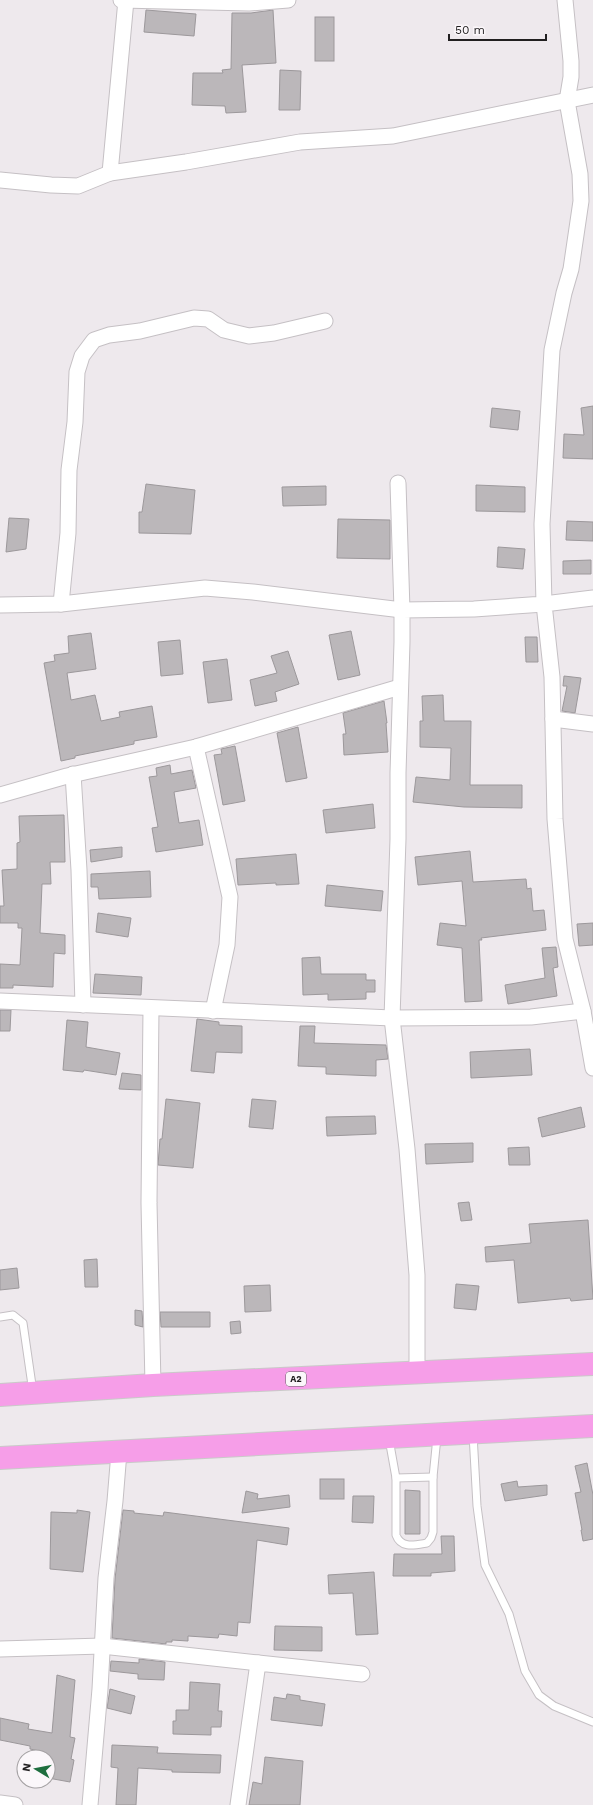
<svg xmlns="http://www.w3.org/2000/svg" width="593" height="1805" font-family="'Work Sans',sans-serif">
	<rect width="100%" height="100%" fill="#eee9ed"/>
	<g fill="#bbb7ba" stroke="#9c989b">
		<path d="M146 10 196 14 194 36 144 32Z"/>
		<path d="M273 10 276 63 242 65 246 112 226 113 225 106 192 105 193 73H223L222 70 231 69 232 13H251Z"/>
		<rect x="315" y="17" width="19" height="44"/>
		<path d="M280 70 301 71 300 110H279Z"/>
		<path d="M593 406V459L563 458 564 434 584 435 581 408Z"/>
		<path d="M492 408 520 411 518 430 490 427Z"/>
		<path d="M146 484 195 490 191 534 139 533V512H142Z"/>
		<path d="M476 485 525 487V512L476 511Z"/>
		<path d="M326 486V505L283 506 282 487Z"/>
		<path d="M9 518 29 519 26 549 6 552Z"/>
		<path d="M338 519 390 520V559L337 558Z"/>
		<path d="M567 521 593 522V541L566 540Z"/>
		<path d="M498 547 525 549 523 569 497 567Z"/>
		<path d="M591 560V574H563V561Z"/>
		<path d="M351 631 360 675 338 680 329 635Z"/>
		<path d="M91 633 96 669 67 673 71 700 95 695 101 721 120 717 119 712 152 706 157 737 134 741V744L75 756V758L61 761 44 663 55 661 54 655 69 653 68 636Z"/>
		<path d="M525 637H537L538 662H526Z"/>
		<path d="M180 640 183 674 161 676 158 642Z"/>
		<path d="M288 651 299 684 275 692 277 701 255 706 250 680 277 673 271 656Z"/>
		<path d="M227 659 232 700 208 703 203 662Z"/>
		<path d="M564 676 581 678 575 713 562 711 567 686H563Z"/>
		<path d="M443 695 444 721H471L470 785H522V808L464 807 413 802 416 777 450 780 451 748 420 747V721H423L422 696Z"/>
		<path d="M384 701 387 723H386L388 752 344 755 343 734H346L343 713Z"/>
		<path d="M298 727 307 778 286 782 277 733Z"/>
		<path d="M235 746 245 801 223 805 214 755 222 754 221 749Z"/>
		<path d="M170 765 171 774 192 770 196 788 174 792 179 823 199 820 203 845 156 852 152 828 158 827 149 777 157 776 156 768Z"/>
		<path d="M373 804 375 828 326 833 323 810Z"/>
		<path d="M64 815 65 862H50L51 884H42L40 933 65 935V954L54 953 53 987 13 985V988H0V964L20 965 22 928H18V923H0V906H4L2 870 17 869V843L20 842 19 816Z"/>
		<path d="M122 847V857L91 862 90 850Z"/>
		<path d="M470 851 473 882 526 879 527 889 531 888 533 911 544 910 546 930 481 938 482 940H479L482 1001 465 1002 462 948 437 945 440 923 466 926 462 881 418 885 415 857Z"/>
		<path d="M296 854 299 884 276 885V883L238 885 236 859Z"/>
		<path d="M150 871 151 897 99 899 98 887H91V874Z"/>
		<path d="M327 885 383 891 381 911 325 906Z"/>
		<path d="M98 913 131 918 128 937 96 932Z"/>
		<path d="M593 923V945L579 946 577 924Z"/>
		<path d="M556 947 558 967 553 968 557 996 508 1004 505 985 545 978 542 948Z"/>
		<path d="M320 957 321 974H366V980H375V992H366V999L328 1000V994L303 995 302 958Z"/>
		<path d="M95 974 142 977 141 995 93 993Z"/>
		<path d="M0 1010H11L10 1031H0Z"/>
		<path d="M197 1019 219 1022V1025L242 1026V1053L216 1052 214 1073 191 1071Z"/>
		<path d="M67 1020 88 1022 86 1047 120 1053 116 1075 84 1070 83 1072 63 1070Z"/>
		<path d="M300 1026H315L314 1043 386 1045 388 1059 376 1060V1076L326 1074V1067L298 1066Z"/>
		<path d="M530 1049 532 1075 471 1078 470 1052Z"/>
		<path d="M122 1073 141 1075V1090L119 1089Z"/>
		<path d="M166 1099 200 1103 193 1168 158 1165 160 1139H162Z"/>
		<path d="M252 1099 276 1101 273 1129 249 1127Z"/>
		<path d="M581 1107 585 1127 542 1137 538 1118Z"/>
		<path d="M375 1116 376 1134 327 1136 326 1117Z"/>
		<path d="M473 1143V1162L426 1164 425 1144Z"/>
		<path d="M529 1147 530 1165H509L508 1148Z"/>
		<path d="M469 1202 472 1220 461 1221 458 1203Z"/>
		<path d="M588 1220 593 1299 571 1301 570 1298 518 1303 514 1260 486 1262 485 1247 531 1243 529 1224Z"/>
		<path d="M97 1259 98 1287H85L84 1260Z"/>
		<path d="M17 1268 19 1288 0 1290V1270Z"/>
		<path d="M456 1284 479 1286 476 1310 454 1308Z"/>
		<path d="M270 1285 271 1311 245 1312 244 1286Z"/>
		<path d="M135 1310 142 1311 143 1327 135 1325Z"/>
		<path d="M160 1312H210V1327H161Z"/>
		<path d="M240 1321 241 1333 231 1334 230 1322Z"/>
		<path d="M587 1463 593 1495V1539L583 1541 581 1530H582L575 1493 581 1492 575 1466Z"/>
		<rect x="320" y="1479" width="24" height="20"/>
		<path d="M517 1481 518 1487 547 1485V1495L505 1501 501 1484Z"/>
		<path d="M405 1490 420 1491V1534H405Z"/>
		<path d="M246 1491 258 1494 257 1499 289 1495 290 1507 242 1513Z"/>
		<path d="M353 1496H374L373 1523 352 1522Z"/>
		<path d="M77 1510 90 1512 83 1572 50 1569 51 1512 77 1513Z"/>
		<path d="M123 1510 134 1511V1513L163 1516 164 1512 289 1528 287 1545 257 1540 250 1623 238 1622 237 1636 219 1634 218 1638 188 1636V1641L172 1640V1642H166V1644L112 1638 115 1579Z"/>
		<path d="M441 1536H454L455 1571 431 1573V1576H393L394 1554H442Z"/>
		<path d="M374 1572 378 1634 356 1635 353 1593 329 1594 328 1575Z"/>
		<path d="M275 1626 322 1627V1651L274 1650Z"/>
		<path d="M139 1659 165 1662 164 1680 138 1679V1674L110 1671 111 1661 139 1663Z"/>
		<path d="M57 1675 75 1680 70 1737 75 1738 71 1759 74 1760 70 1782 48 1778V1757H43L44 1752 30 1749V1746L0 1740V1718L29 1724 28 1729 52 1733Z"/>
		<path d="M190 1682 220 1684 218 1711H222L221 1727H211V1735L173 1734V1721H176V1710H189Z"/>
		<path d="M110 1689 135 1696 131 1714 107 1708Z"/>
		<path d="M287 1694 300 1696V1700L325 1704 322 1726 271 1720 274 1697 286 1699Z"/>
		<path d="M112 1745 158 1747 157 1753 221 1755 220 1773 172 1772V1770L138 1768 136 1805H116L118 1768 111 1767Z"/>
		<path d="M265 1757 303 1761 300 1805H249L253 1782 262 1784Z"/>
	</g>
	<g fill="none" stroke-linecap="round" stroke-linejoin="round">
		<defs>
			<g id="service">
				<path d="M0 1317 13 1315 23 1323 33 1392"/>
				<path d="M473 1434 477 1506 485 1565 509 1614 525 1671 539 1695 554 1706 593 1722"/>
				<path d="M389 1439 396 1478V1535C401 1549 415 1545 427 1543L431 1538 433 1532V1477L437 1437"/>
				<path d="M396 1478 433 1477"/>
			</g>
			<g id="minor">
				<path d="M121 0 249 3 288 0"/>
				<path d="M110 173 186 162 300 142 393 136 593 95"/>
				<path d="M0 180 51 185 78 186 110 173 126 0"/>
				<path d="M593 598 544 604 552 677 555 819 565 939 583 1011 593 1068"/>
				<path d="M61 604 68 533 69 470 75 422 77 372 82 356 94 340 109 335 140 331 194 318 208 319 224 330 249 336 274 333 325 321"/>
				<path d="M0 605 61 604 205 588 253 592 402 610 398 483"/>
				<path d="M553 719 593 724"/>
				<path d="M196 747 230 897 227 945 213 1011"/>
				<path d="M73 774 79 870 83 1005"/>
				<path d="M0 795 67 776 196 747 400 687"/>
				<path d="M0 1001 392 1018 531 1017 583 1011"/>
				<path d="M151 1009 149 1203 153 1385"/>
				<path d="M417 1373V1275L407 1149 392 1018 398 839V773L402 642V610L474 609 544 604 542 524 552 350 564 293 571 269 581 201 580 174 567 101 571 77V61L565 0"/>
				<path d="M0 1649 102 1646 258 1663"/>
				<path d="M0 1803 15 1805"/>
				<path d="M90 1805 100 1689 106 1578 115 1501 119 1452"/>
				<path d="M238 1805 258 1663 362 1674"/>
			</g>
			<g id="trunk">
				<path d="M0 1395 153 1385 593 1364"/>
				<path d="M0 1458 593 1426"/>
			</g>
		</defs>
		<use href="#service" stroke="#c5c0c4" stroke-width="9"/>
		<use href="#minor" stroke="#c5c0c4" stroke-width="17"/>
		<use href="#trunk" stroke="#cac9c9" stroke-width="24"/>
		<use href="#service" stroke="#fff" stroke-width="7"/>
		<use href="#minor" stroke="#fff" stroke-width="15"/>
		<use href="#trunk" stroke="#f69ee8" stroke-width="22"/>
	</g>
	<g text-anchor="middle" stroke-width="3" stroke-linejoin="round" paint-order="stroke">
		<rect fill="#fbf7fa" stroke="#626061" stroke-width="1" x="286" y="1372" width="20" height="14" rx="3"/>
		<g font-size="9" font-weight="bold" fill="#211f20">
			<text x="296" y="1382">A2</text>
		</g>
	</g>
	<g transform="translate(36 1769) rotate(280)"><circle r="19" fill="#fbf7fa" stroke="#a4a1a3"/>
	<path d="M0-3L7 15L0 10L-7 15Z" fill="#1e6e3e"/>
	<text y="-6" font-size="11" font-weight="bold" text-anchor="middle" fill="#211f20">N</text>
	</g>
	<path d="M449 34v6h97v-6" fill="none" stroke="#211f20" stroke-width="2"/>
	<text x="455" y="34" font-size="12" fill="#211f20" stroke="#fbf7fa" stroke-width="3" paint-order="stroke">50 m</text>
</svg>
